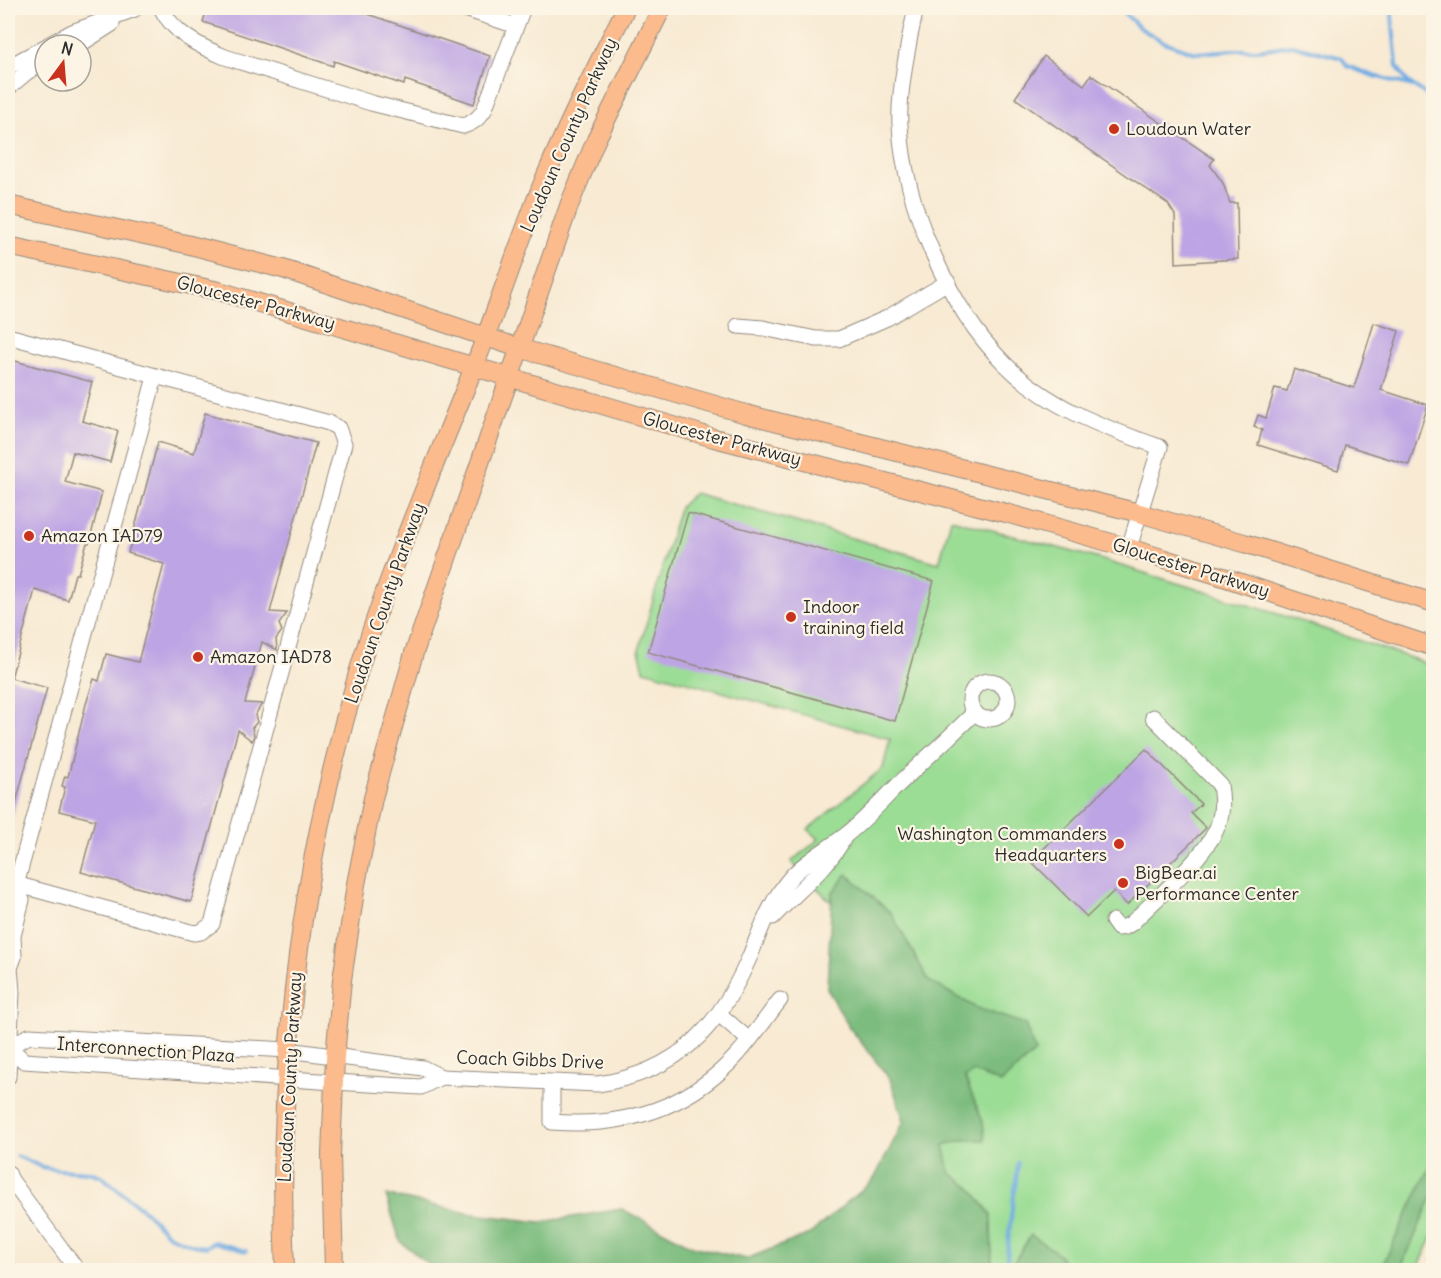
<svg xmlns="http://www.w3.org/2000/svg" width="1441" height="1278" font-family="Delius,sans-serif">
	<rect width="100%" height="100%" fill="#fcf5e5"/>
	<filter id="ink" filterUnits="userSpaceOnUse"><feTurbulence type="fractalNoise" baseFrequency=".0167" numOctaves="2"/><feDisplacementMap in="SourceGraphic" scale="12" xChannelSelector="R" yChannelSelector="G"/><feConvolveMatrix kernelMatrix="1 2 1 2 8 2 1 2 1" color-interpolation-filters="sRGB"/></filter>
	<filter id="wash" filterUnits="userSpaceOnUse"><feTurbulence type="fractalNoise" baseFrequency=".008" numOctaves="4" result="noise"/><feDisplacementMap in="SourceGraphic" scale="24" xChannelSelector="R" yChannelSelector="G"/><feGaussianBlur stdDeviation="1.35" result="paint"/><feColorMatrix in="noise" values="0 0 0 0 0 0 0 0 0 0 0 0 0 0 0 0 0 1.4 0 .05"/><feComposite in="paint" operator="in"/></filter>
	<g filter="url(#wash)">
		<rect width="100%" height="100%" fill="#f8ead3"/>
		<path fill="#9bdd95" stroke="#638460" stroke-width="1.5" d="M694 493 939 563 951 519 1096 558 1294 619 1417 660 1433 667 1434 1234 1417 1270H961L837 908 791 862 819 839 808 829 883 768 890 739 644 670 639 650 679 508Z"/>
		<g fill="#7cbc7e" stroke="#547454" stroke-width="1.5">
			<path d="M847 874 891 913 929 981 977 1008 1025 1024 1035 1052 1001 1083 974 1072 965 1078 983 1122 985 1140H962L944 1145 950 1172 972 1189 991 1215 992 1270H452L433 1268 400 1241 386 1195 472 1214 541 1222 622 1209 692 1246 746 1259 810 1234 874 1179 904 1121 890 1079 849 1027 827 988 832 893Z"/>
			<path d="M1433 1161V1195L1400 1270H1380Z"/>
			<path d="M1031 1235 1059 1254 1067 1270H1015L1014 1262Z"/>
		</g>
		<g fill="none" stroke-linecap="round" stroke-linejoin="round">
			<g stroke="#71ace2" stroke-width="4">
				<path d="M1119 8 1140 28 1164 42 1196 53 1235 50H1258L1292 45 1342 58 1347 66 1374 76 1413 86"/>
				<path d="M1393 8 1392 16 1397 66 1406 80 1434 101"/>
				<path d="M17 1156 42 1167 59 1170 89 1172 101 1176 146 1212 168 1235 193 1245 206 1247 214 1242 246 1251"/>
				<path d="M1007 1270C1006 1234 1015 1199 1018 1163"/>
			</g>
		</g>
		<g id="blocks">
			<g fill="#bda4e4">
				<path d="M207 8H350L490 56 474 104 405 80 404 85 334 61 333 66 203 22Z"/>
				<path d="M1044 56 1084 85 1091 75 1214 159 1210 165 1223 183 1230 203H1237L1238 259 1176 263 1175 215 1168 204 1015 98Z"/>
				<path d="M1374 323 1399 331 1381 390 1428 405 1409 465 1345 445 1338 470 1258 445 1262 430 1254 427 1258 415 1266 418 1275 388 1287 391 1294 369 1354 388Z"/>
				<path d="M8 359 92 382 82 421 118 431 110 462 73 452 65 482 102 492 89 543H87L78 574H75L68 600 35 590 11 678 47 688 11 821H8V760L14 732 8 731Z"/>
				<path d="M205 413 316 443 270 612 287 613 279 624 282 631 276 639 277 650 262 642 245 703 262 704 255 715 257 722 252 728 254 735 252 741 238 730 191 902 81 872 95 820 59 811 65 787 62 786 65 776 68 777 86 704 94 679 99 681 106 654 138 662 164 564 128 553 158 442 194 453Z"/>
				<path d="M688 513 934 581 895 721 648 652Z"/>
				<path d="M1146 749 1201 804 1191 813 1206 828 1127 905 1114 891 1087 917 1031 861Z"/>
			</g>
		</g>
	</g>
	<g filter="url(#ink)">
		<use href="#blocks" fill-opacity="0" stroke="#928a7f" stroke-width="1.5"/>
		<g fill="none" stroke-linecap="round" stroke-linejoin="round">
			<defs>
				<g id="minor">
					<path d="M161 8C174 34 199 46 225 57L371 103 463 126C473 123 478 119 484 110L523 8"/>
					<path d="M462 8 516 26"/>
					<path d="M916 8C909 38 898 94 900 125 904 204 948 307 1004 363 1046 406 1104 428 1160 447L1129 548"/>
					<path d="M48 45 72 32 135 9"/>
					<path d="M79 45 112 24"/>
					<path d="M8 67 45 47"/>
					<path d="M8 88 27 72 45 62"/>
					<path d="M738 326 763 328 816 339H839L887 318 948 282"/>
					<path d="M8 336 329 423 338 428 344 444 212 924 201 932 194 933 8 882"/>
					<circle cx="989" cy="700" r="19"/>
					<path d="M9 892 16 885 155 377"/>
					<path d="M773 917C797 891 825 871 843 840"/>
					<path d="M1113 921 1118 928 1125 927 1132 923C1155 899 1211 853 1219 822 1223 810 1222 797 1220 785L1153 717"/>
					<path d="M719 1014 749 1040"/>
					<path d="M8 1047 29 1036 288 1050 423 1068 441 1077"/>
					<path d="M9 1047 24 1061 334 1082 421 1087 441 1077 598 1084C678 1072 719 1028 750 956 761 929 771 899 792 876 808 859 828 849 846 835 865 820 882 801 899 784 924 760 950 737 975 712"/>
					<path d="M8 1077 12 992 10 968 14 957 13 936 22 900 16 885"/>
					<path d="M552 1083V1122C625 1128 688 1109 738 1054 753 1037 766 1018 780 1000"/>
					<path d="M8 1173 11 1180 77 1270"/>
					<path d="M8 1267 10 1270"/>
				</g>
				<g id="major">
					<path d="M8 205 186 244 283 269 519 348 746 414 1139 513 1244 543 1434 603"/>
					<path d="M8 246 219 291 714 438 1006 513 1129 548 1217 575 1434 647"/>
					<path d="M285 1270C276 1067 300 868 358 673 390 567 435 465 476 362 497 309 515 254 536 200 562 134 594 71 626 8"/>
					<path d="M334 1270 331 1155 335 1057 342 980 356 884 373 798 414 653 570 203 596 140 662 8"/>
				</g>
			</defs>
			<use href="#minor" stroke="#928a7f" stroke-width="17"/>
			<use href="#major" stroke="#928a7f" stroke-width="20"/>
			<use href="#minor" stroke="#fff" stroke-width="15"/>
			<use href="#major" stroke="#fbbb8d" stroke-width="18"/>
		</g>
	</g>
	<g fill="#c8321e" stroke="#fcf5e5" stroke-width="2">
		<circle cx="1114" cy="129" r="6"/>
		<circle cx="29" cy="536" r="6"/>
		<circle cx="791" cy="617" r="6"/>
		<circle cx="198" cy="657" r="6"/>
		<circle cx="1119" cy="844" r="6"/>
		<circle cx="1123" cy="883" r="6"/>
	</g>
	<g text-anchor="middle" stroke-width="4.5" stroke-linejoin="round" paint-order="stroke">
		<g font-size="18" fill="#2b2b2b" stroke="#fcf5e5" text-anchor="start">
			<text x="1126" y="135">Loudoun Water</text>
			<text x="41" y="542">Amazon IAD79</text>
			<text x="803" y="613">Indoor<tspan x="803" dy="21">training field</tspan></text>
			<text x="210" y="663">Amazon IAD78</text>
			<text x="1107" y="840" text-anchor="end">Washington Commanders<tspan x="1107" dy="21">Headquarters</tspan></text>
			<text x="1135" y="879">BigBear.ai<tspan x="1135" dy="21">Performance Center</tspan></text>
		</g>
		<g font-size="18" fill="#2b2b2b" stroke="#fcf5e5">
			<text transform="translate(569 135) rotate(-66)" y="6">Loudoun County Parkway</text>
			<text transform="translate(256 303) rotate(15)" y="6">Gloucester Parkway</text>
			<text transform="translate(722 439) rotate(15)" y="6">Gloucester Parkway</text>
			<text transform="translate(1191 568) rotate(17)" y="6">Gloucester Parkway</text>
			<text transform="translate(385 603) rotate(-71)" y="6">Loudoun County Parkway</text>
			<text transform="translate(146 1050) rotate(4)" y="6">Interconnection Plaza</text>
			<text transform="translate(530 1060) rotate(2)" y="6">Coach Gibbs Drive</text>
			<text transform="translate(290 1077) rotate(-87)" y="6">Loudoun County Parkway</text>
		</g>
	</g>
	<rect width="1441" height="1278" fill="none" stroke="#fcf5e5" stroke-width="30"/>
	<g transform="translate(63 63) rotate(16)"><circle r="28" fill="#fcf5e5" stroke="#a8a49b" stroke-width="1.5"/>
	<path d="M0-4.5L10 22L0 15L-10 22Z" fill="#c8321e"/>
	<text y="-9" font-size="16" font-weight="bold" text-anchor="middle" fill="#2b2b2b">N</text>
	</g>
</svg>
